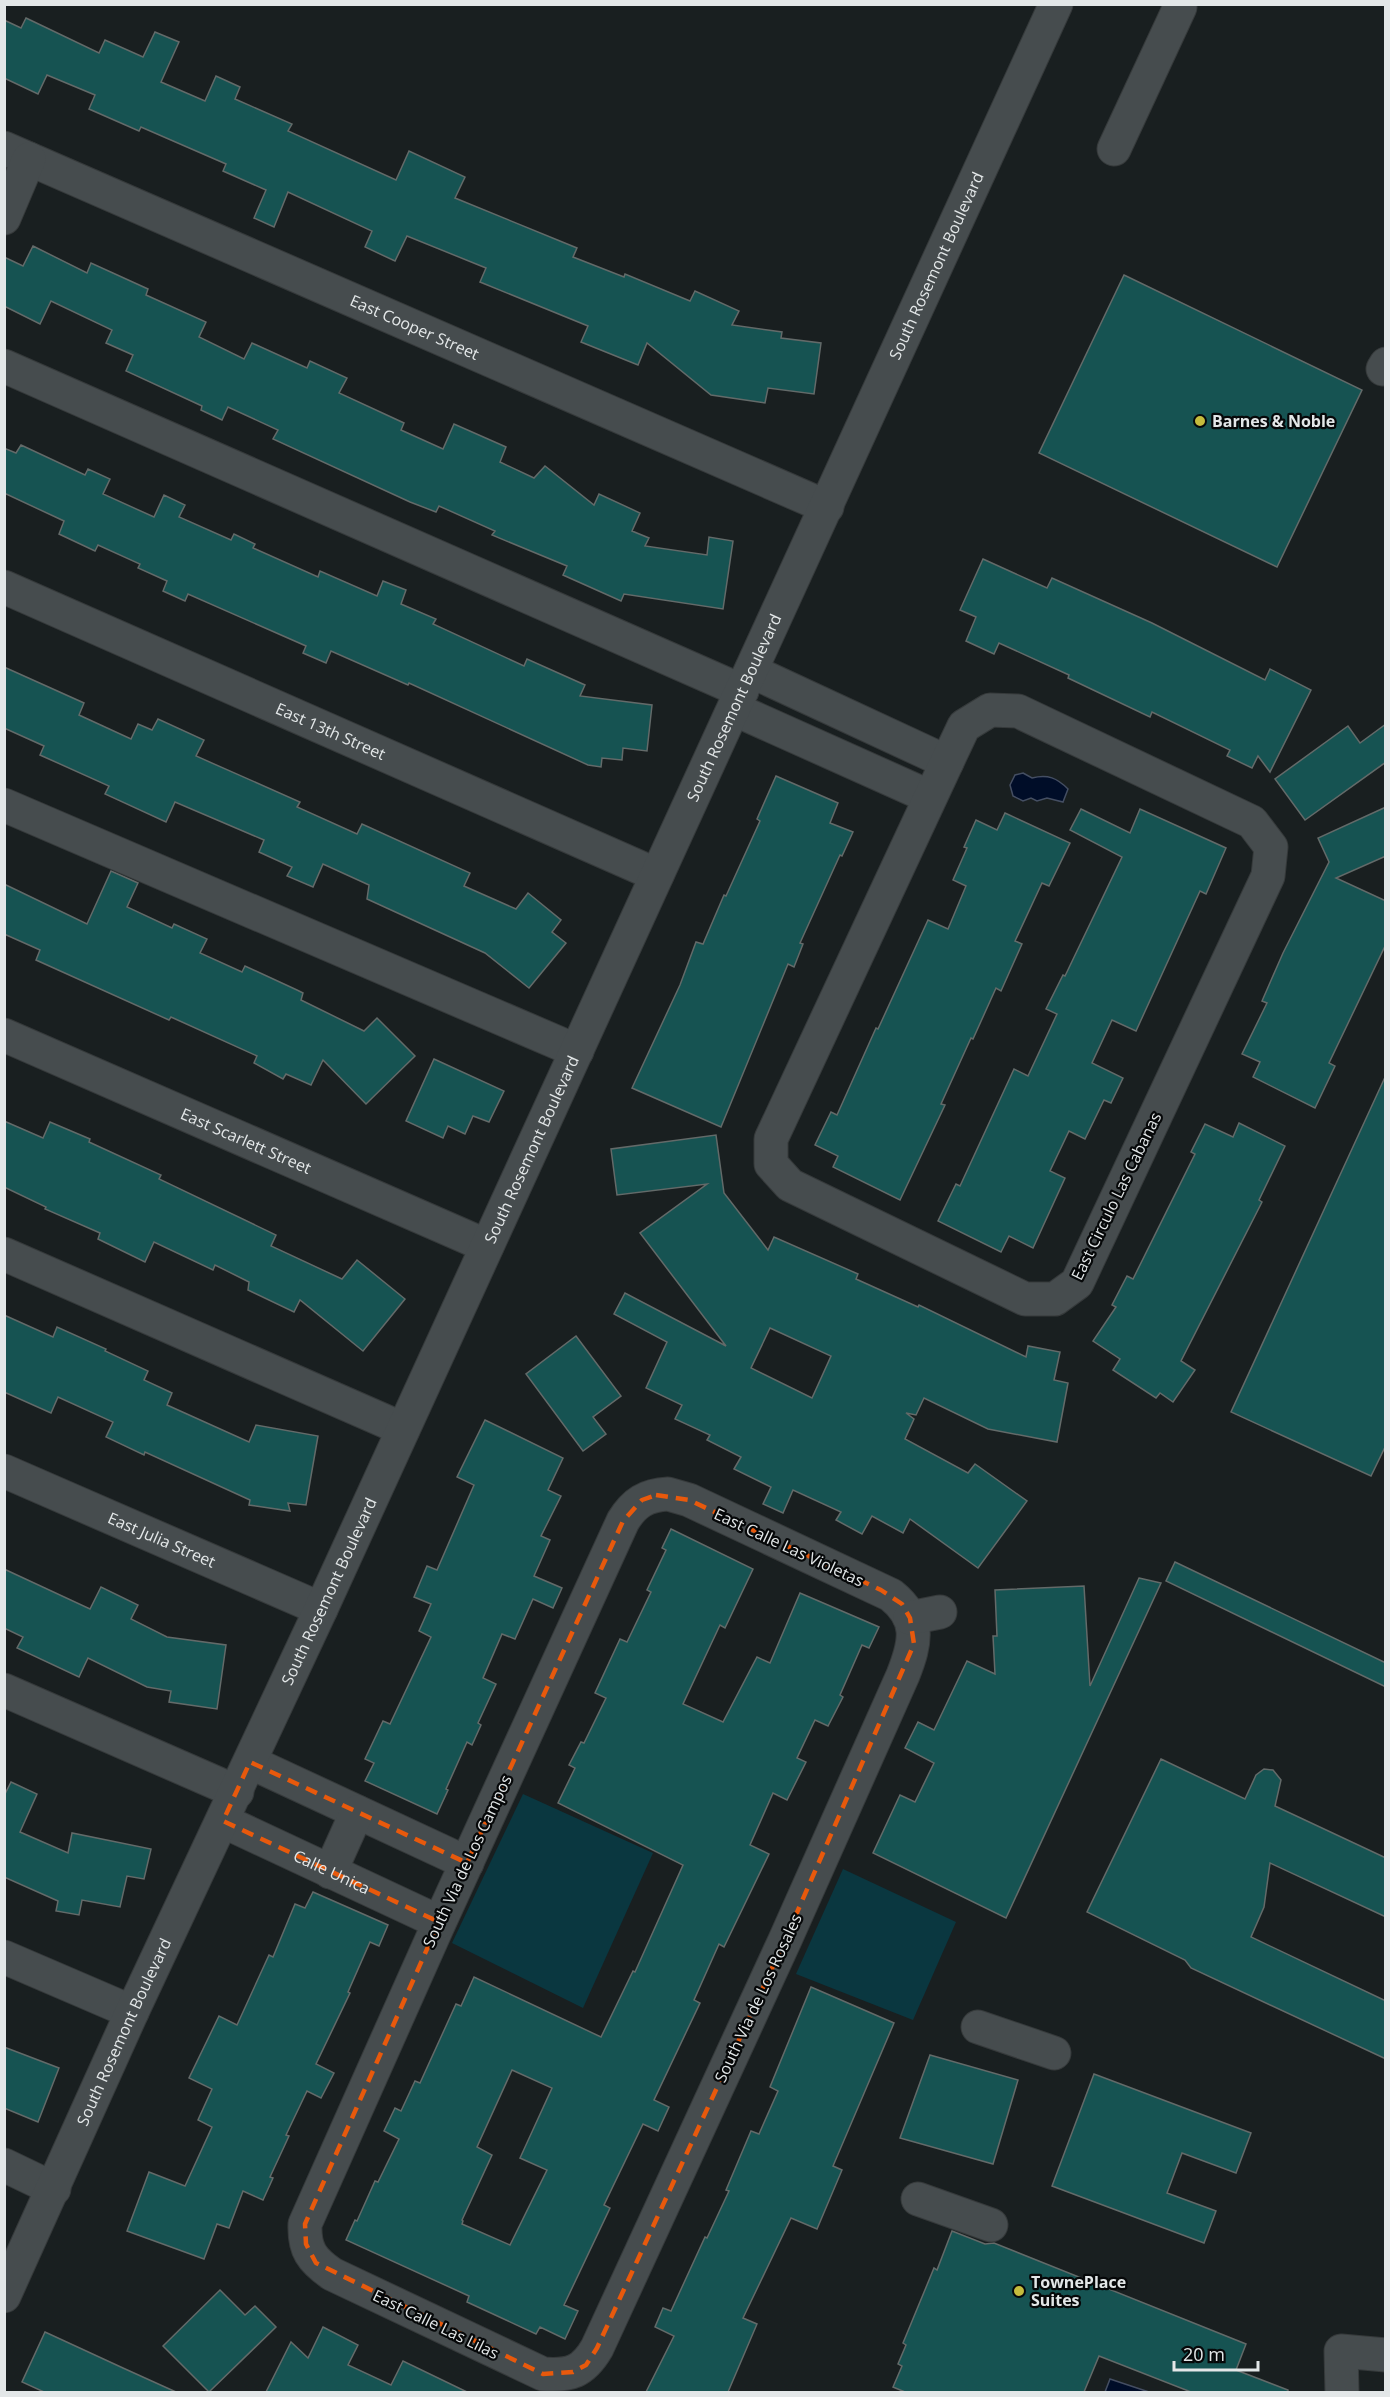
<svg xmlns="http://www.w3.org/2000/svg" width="1390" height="2397" font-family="'Open Sans',sans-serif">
	<rect width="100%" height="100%" fill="#191f20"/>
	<g fill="#0a3740">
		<path d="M523 1794 653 1853 583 2008 452 1943Z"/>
		<path d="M843 1869 956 1922 913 2020 796 1974Z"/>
	</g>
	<g fill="#000d28" stroke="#444e62" stroke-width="1.5">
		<path d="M1023 773 1032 778C1048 774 1057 778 1068 789L1063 802 1047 798 1037 801 1031 798 1023 801 1013 796 1010 785 1015 775Z"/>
		<path d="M1110 2379 1149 2392H1105Z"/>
	</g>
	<g fill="#165352" stroke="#636a69" stroke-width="1.5" fill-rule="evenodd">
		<path d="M26 18 99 53 105 40 143 57 155 32 179 42 161 82 205 101 216 76 240 87 235 99 292 124 288 131 396 180 409 151 465 177 455 198 577 248 573 257 624 277 625 274 690 301 695 291 739 311 732 325 782 332 781 338 821 343 814 394 768 388 765 403 711 395 647 343 638 365 581 342 588 326 480 282 486 268 407 236 395 261 365 247 372 231 288 192 274 227 254 218 266 190 223 171 226 164 141 127 139 131 89 109 95 95 47 75 38 94 4 78V20L21 28Z"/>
		<path d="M33 246 87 273 91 263 148 289 146 295 206 322 199 337 244 359 252 343 307 368 310 361 347 378 339 393 404 423 401 430 443 449 454 424 506 447 500 462 534 478 545 466 594 505 599 494 640 513 632 531 649 538 645 546 707 555 709 537 733 541 723 609 624 594 621 601 563 575 567 566 492 535 495 531 439 506 436 512 410 502 273 439 278 430 228 407 222 420 201 410 202 406 126 371 133 355 106 343 112 330 51 301 40 324 4 306V257L23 266Z"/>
		<path d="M1124 275 1362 390 1277 567 1039 453Z"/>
		<path d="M21 445 85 475 88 469 110 479 103 494 154 517 164 495 185 505 179 517 231 540 234 534 255 544 253 548 318 577 320 571 377 596 383 581 406 590 401 604 436 619 433 624 524 666 527 659 585 685 580 696 652 705 647 751 623 748 622 760 602 758 601 767 588 765 409 683 408 685 331 651 326 663 303 653 306 646 188 594 185 601 163 591 167 581 138 568 140 564 98 545 95 551 59 534 64 521 4 493V448L16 453Z"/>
		<path d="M983 559 1047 588 1052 578 1152 623 1265 680 1270 669 1311 690 1270 772 1258 756 1252 768 1227 756 1230 750 1152 712 1150 717 1068 678 1069 675 999 643 994 654 966 641 976 617 960 610Z"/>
		<path d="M4 667 84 703 79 715 131 739 138 724 152 730 158 719 204 740 196 756 300 802 297 807 357 834 362 824 470 873 464 886 516 909 528 893 561 920 552 932 566 943 529 988 485 953 367 899 369 885 323 864 313 887 287 876 292 867 259 852 264 840 175 802 166 822 105 794 109 786 40 755 44 746 4 728Z"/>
		<path d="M1386 724V762L1305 820 1275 779 1348 726 1360 743Z"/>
		<path d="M776 776 838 803 830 823 853 832 842 856 840 855 800 943 803 944 794 967 788 964 721 1127 632 1088 680 985 696 942 703 944 724 895 726 896 760 821 757 819Z"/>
		<path d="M1386 807V856L1336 878 1386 901V944L1329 1063 1335 1066 1315 1108 1253 1077 1260 1062 1242 1054 1267 1003 1262 1001 1283 953 1329 862 1318 838Z"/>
		<path d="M1081 809 1130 833 1140 809 1226 848 1206 894 1200 891 1136 1031 1112 1020 1092 1063 1123 1078 1111 1103 1104 1100 1085 1139 1069 1131 1050 1171 1065 1178 1033 1248 1009 1236 1001 1252 938 1221 956 1184 960 1186 1014 1069 1028 1076 1057 1014 1046 1009 1063 975 1065 976 1122 857 1070 830Z"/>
		<path d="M1005 813 1070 843 1049 886 1042 883 1015 941 1022 944 1001 991 996 988 973 1039 971 1038 941 1104 945 1105 900 1200 833 1167 838 1156 815 1145 831 1112 837 1115 876 1028 878 1029 928 920 948 929 966 886 953 880 967 848 964 847 976 820 997 830Z"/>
		<path d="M111 871 138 883 127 907 172 928 174 924 207 939 200 953 242 972 245 966 297 990 303 993 301 1000 364 1031 377 1018 415 1056 366 1104 323 1060 311 1085 286 1074 283 1079 254 1063 257 1056 171 1017 169 1020 36 960 40 950 4 934V884L87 924Z"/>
		<path d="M434 1059 504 1091 489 1122 473 1116 465 1134 448 1126 443 1138 406 1121Z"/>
		<path d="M1386 1075V1445L1371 1476 1231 1412Z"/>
		<path d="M4 1121 43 1138 50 1122 90 1139 89 1142 161 1175 159 1179 276 1235 271 1246 342 1279 357 1260 405 1299 363 1351 300 1300 294 1312 248 1290 249 1282 215 1265 213 1270 154 1242 145 1262 98 1239 100 1233 45 1209 46 1207 4 1187Z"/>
		<path d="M1239 1123 1285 1146 1259 1200 1262 1202 1181 1361 1195 1370 1173 1402 1160 1393 1156 1398 1113 1370 1120 1359 1093 1341 1116 1307 1112 1305 1127 1276 1133 1279 1195 1154 1191 1152 1205 1124 1233 1137Z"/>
		<path d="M716 1135 724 1193 768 1250 774 1237 858 1274 856 1279 918 1307 919 1305 1026 1357 1028 1346 1060 1352 1054 1380 1068 1383 1057 1442 988 1429 924 1398 916 1415 906 1413 914 1419 905 1439 968 1473 975 1464 1027 1501 978 1568 910 1519 903 1533 872 1516 862 1534 836 1520 841 1512 793 1490 783 1513 763 1504 771 1487 734 1469 741 1457 707 1440 710 1435 675 1419 682 1405 646 1388 667 1342 614 1314 625 1293 726 1346 640 1233 707 1184 617 1195 611 1149ZM770 1328 831 1356 812 1398 751 1368Z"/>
		<path d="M4 1315 53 1337 57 1327 106 1349 105 1351 148 1371 144 1380 172 1393 167 1405 249 1442 256 1425 318 1436 306 1505 288 1503 290 1511 249 1505 250 1500 145 1452 144 1455 106 1437 113 1422 58 1397 51 1413 4 1392Z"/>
		<path d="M576 1336 621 1396 593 1417 606 1434 583 1451 526 1374Z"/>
		<path d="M485 1420 563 1458 548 1490 561 1496 541 1536 550 1540 534 1576 562 1588 553 1608 533 1599 515 1639 502 1634 483 1678 496 1684 478 1723 481 1725 472 1745 467 1742 446 1789 448 1790 437 1814 365 1781 374 1763 365 1759 383 1721 390 1724 431 1637 419 1631 431 1604 414 1597 427 1566 437 1570 474 1485 457 1477Z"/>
		<path d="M671 1529 753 1569 725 1628 720 1625 683 1704 723 1722 757 1657 770 1663 800 1593 879 1627 869 1648 862 1645 840 1695 843 1697 828 1726 815 1720 797 1758 806 1762 787 1800 773 1793 750 1845 769 1854 724 1947 719 1944 694 2000 700 2003 654 2100 669 2107 658 2131 643 2124 604 2205 610 2208 564 2305 578 2311 565 2339 540 2327 536 2334 467 2302 469 2296 346 2240 355 2220 357 2221 375 2181 378 2182 399 2139 384 2131 395 2108 401 2111 415 2081 420 2083 456 2004 461 2006 474 1977 601 2037 633 1971 635 1972 683 1865 558 1803 575 1768 569 1765 581 1742 584 1743 606 1698 595 1693 620 1639 627 1642 651 1592 647 1590 666 1550 662 1548ZM512 2070 552 2088 520 2158 547 2170 510 2245 462 2224 463 2221 462 2220 492 2155 477 2147Z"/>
		<path d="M1175 1562 1386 1663V1687L1166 1581Z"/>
		<path d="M4 1569 90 1609 101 1587 138 1605 131 1619 167 1637 226 1645 217 1709 169 1702 171 1691 147 1687 88 1658 79 1677 17 1648 23 1637 4 1628Z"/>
		<path d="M1139 1578 1161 1583 1006 1918 873 1853 900 1795 915 1802 934 1763 905 1748 918 1722 934 1730 967 1661 995 1674 993 1636H997L995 1590 1084 1586 1090 1686Z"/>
		<path d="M1161 1759 1245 1799 1256 1775 1264 1769 1273 1770 1281 1780 1275 1806 1386 1858V1917L1270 1863 1264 1907 1251 1937 1386 2001V2059L1191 1968 1185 1960 1087 1912Z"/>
		<path d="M11 1782 37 1794 20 1832 68 1853 72 1833 151 1849 144 1879 127 1876 120 1907 82 1900 79 1915 56 1911 58 1901 4 1877V1796Z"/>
		<path d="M313 1892 388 1925 379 1946 370 1942 348 1992 350 1993 316 2064 334 2073 321 2098 307 2091 286 2135 289 2136 270 2177 273 2178 263 2200 243 2191 229 2228 217 2224 204 2259 127 2231 149 2172 185 2186 212 2127 198 2120 212 2089 189 2078 219 2016 237 2025 269 1955 273 1957 295 1904 305 1908Z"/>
		<path d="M811 1987 894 2023 833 2166 842 2170 817 2229 791 2218 743 2318 757 2324 728 2392H646L674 2336 655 2327 663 2308 671 2311 705 2237 707 2238 729 2191 726 2190 751 2131 759 2134 778 2091 770 2087Z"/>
		<path d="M4 2047 59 2068 38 2122 4 2108Z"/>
		<path d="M930 2055 1018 2080 993 2164 900 2138Z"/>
		<path d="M1094 2074 1251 2133 1236 2173 1182 2153 1167 2193 1216 2211 1204 2243 1052 2186Z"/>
		<path d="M952 2231 985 2244 994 2243 1246 2344 1236 2370 1288 2390V2392H1191L1099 2356 1084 2392H905L893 2387 902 2366 898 2364 906 2345 903 2343 934 2268 937 2270Z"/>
		<path d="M220 2290 245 2315 255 2306 276 2327 209 2392 163 2346Z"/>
		<path d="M323 2327 358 2345 348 2365 391 2385 403 2361 467 2392H266L291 2342 308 2358Z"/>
		<path d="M45 2332 123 2368 176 2392H44L22 2382Z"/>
	</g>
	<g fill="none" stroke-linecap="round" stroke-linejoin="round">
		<defs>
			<g id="minor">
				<path id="s1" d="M4 148 827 507"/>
				<path d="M1114 149 1180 7"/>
				<path d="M4 218 29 159"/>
				<path d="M4 366 742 691"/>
				<path d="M1383 369 1386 364"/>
				<path id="s2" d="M4 587 657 875"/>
				<path d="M751 671 947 762"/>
				<path d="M734 709 930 797"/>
				<path d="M990 710 1018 711 1252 822 1271 847 1268 876 1077 1283 1055 1299H1025L790 1185 771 1164V1139L947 762 964 726Z"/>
				<path d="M4 805 577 1051"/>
				<path id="s3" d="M4 1035 487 1246"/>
				<path d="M4 1254 403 1429"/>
				<path id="s4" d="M4 1471 321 1609"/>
				<path d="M668 1494 689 1500 891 1595C921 1619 916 1642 903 1675L785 1940 597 2348C583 2372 570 2376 543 2374L332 2274C312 2260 304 2250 305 2224L436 1930 623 1521C634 1503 646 1495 668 1494Z"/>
				<path d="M910 1618 940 1612"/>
				<path d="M4 1690 237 1792"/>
				<path d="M250 1762 467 1863"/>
				<path id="s5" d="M223 1821 439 1922"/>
				<path d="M330 1872 357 1812"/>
				<path d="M4 1957 132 2012"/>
				<path d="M978 2027 1054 2053"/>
				<path d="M4 2165 54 2189"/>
				<path d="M918 2199 991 2225"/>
				<path id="s6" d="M4 2296 132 2012 321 1609 1056 4"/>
				<path d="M1342 2392 1341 2351 1386 2355"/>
			</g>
		</defs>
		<use href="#minor" stroke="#363a3b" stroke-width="35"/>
		<use href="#minor" stroke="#464c4e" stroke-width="33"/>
	</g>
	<path fill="none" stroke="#e8590c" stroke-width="4.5" stroke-dasharray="12 8" stroke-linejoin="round" d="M656 1495 689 1500 881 1590 902 1604 910 1618 914 1644 785 1940 597 2348 586 2365 573 2372 543 2374 316 2263 306 2244 305 2224 439 1922 223 1821 250 1762 467 1863 623 1521 642 1500Z"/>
	<g fill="#c5bc3d" stroke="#060809" stroke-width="2">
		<circle cx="1200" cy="421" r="6"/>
		<circle cx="1019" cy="2291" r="6"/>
	</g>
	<g text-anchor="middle" stroke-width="4.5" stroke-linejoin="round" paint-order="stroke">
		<g font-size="16" fill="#e3e7e8" stroke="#060809">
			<text dy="6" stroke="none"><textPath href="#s6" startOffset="2234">South Rosemont Boulevard</textPath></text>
			<text dy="6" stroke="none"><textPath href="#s1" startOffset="448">East Cooper Street</textPath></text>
			<text dy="6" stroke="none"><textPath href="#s6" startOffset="1748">South Rosemont Boulevard</textPath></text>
			<text dy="6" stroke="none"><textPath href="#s2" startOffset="357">East 13th Street</textPath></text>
			<text dy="6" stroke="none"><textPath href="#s3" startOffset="264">East Scarlett Street</textPath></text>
			<text dy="6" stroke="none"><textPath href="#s6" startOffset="1262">South Rosemont Boulevard</textPath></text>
			<text transform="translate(1116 1196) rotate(-64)" y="6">East Circulo Las Cabanas</text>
			<text dy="6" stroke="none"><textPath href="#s4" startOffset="172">East Julia Street</textPath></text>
			<text transform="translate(789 1547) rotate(25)" y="6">East Calle Las Violetas</text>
			<text dy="6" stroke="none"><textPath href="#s6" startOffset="776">South Rosemont Boulevard</textPath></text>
			<text transform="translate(467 1861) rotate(-65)" y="6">South Via de Los Campos</text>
			<text dy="6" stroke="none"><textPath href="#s5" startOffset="120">Calle Unica</textPath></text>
			<text transform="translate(758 1998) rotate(-65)" y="6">South Via de Los Rosales</text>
			<text dy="6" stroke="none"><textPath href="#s6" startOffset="290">South Rosemont Boulevard</textPath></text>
			<text transform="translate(436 2324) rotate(26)" y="6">East Calle Las Lilas</text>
		</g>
		<g font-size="16" font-weight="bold" fill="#e3e7e8" stroke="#060809" text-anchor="start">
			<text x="1212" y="427">Barnes &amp; Noble</text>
			<text x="1031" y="2288">TownePlace<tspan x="1031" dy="18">Suites</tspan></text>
		</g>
	</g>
	<rect width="1390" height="2397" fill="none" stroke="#e3e7e8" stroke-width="12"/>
	<path d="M1174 2361v9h84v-9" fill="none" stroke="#e3e7e8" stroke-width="3"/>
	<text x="1183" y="2361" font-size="18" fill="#e3e7e8" stroke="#060809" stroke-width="4.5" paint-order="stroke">20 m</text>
</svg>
